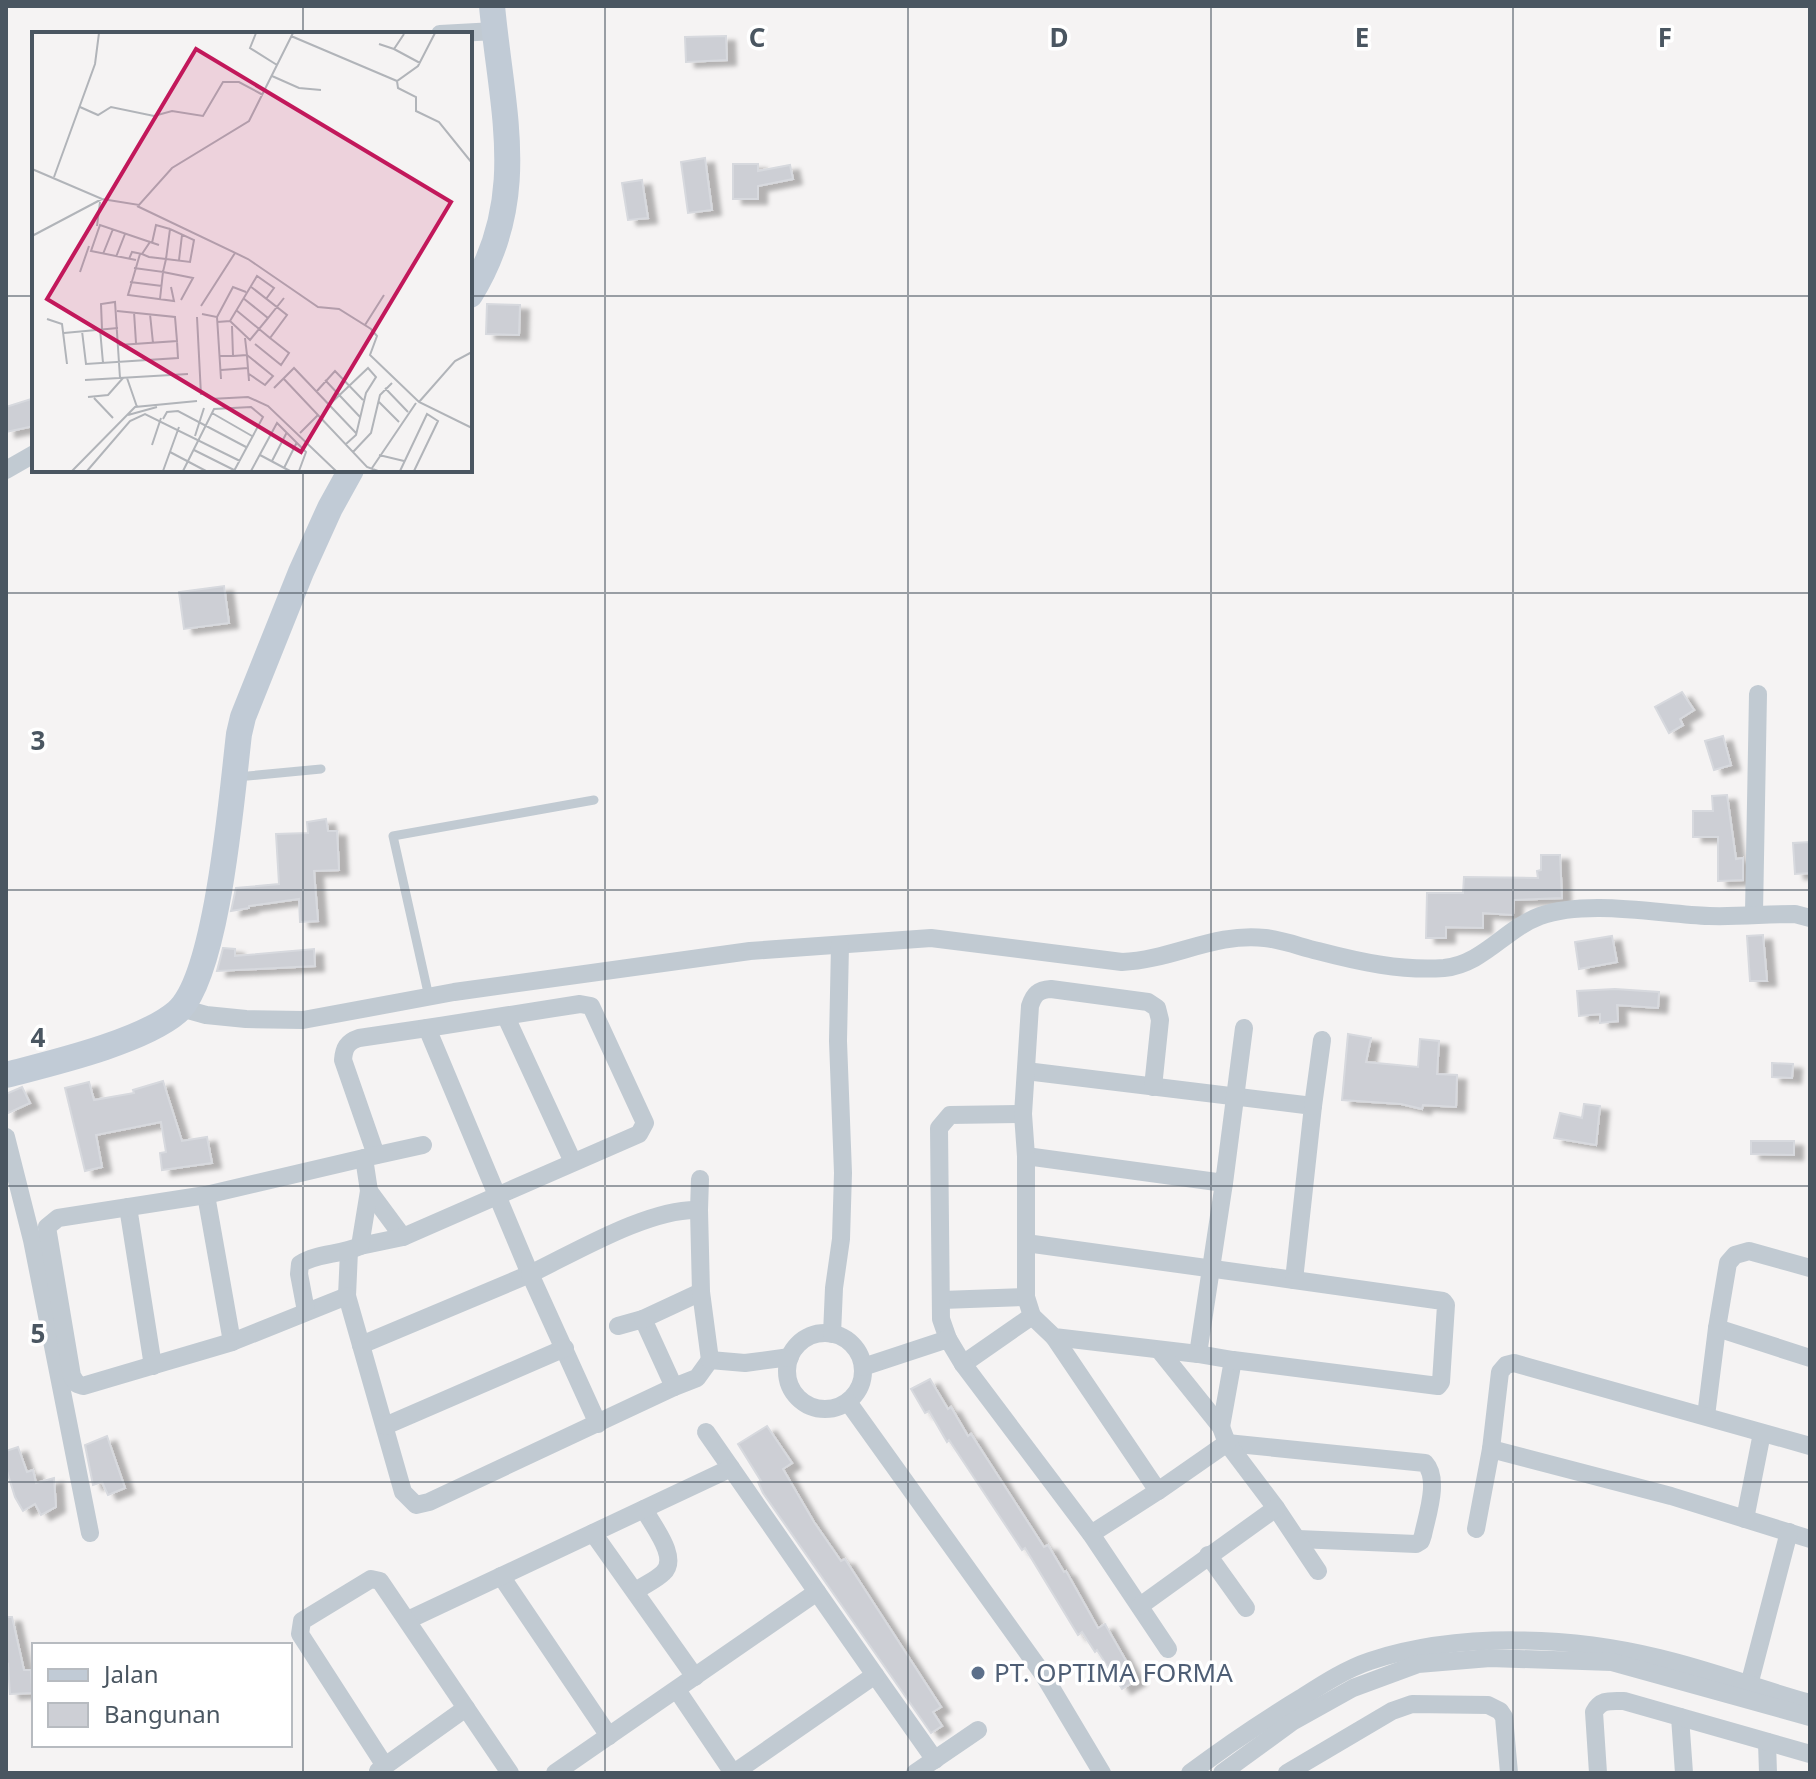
<svg xmlns="http://www.w3.org/2000/svg" width="1816" height="1779" font-family="'Noto Sans',sans-serif">
	<defs>
		<filter id="shadow"><feDropShadow dx="9" dy="5" stdDeviation="2" flood-color="#0004"/></filter>
	</defs>
	<rect width="100%" height="100%" fill="#f5f3f3"/>
	<g fill="#cdcfd5" stroke="#d7d9de" stroke-width="2" filter="url(#shadow)">
		<path d="M726 36 727 60 686 62 685 37Z"/>
		<path d="M705 158 712 210 688 213 681 162Z"/>
		<path d="M733 164H758V171L790 165 793 179 758 186V199H733Z"/>
		<path d="M642 180 648 218 628 220 622 183Z"/>
		<path d="M487 304 520 305 519 335 486 334Z"/>
		<path d="M34 398V426L6 432V407Z"/>
		<path d="M224 586 229 623 184 629 179 592Z"/>
		<path d="M1682 692 1694 710 1680 719 1683 725 1669 733 1655 707Z"/>
		<path d="M1723 736 1731 765 1714 770 1705 741Z"/>
		<path d="M1727 795 1736 859 1743 858V880L1718 881V837H1693V811H1713L1712 796Z"/>
		<path d="M326 819 328 831H337L339 870 314 871 318 921 300 922 299 899 249 906V908L231 911 236 888 279 884 276 834 308 833 307 822Z"/>
		<path d="M1810 842V873L1795 874 1793 843Z"/>
		<path d="M1541 855H1560L1562 898 1514 900 1513 915 1483 913V928L1446 927V938H1426L1427 893H1463L1464 877 1538 878 1537 871 1541 870Z"/>
		<path d="M1763 935 1767 981H1750L1747 936Z"/>
		<path d="M1612 936 1617 962 1579 969 1575 942Z"/>
		<path d="M223 948 235 949V956L314 949 315 966 217 971Z"/>
		<path d="M1615 989 1659 992 1658 1008 1617 1005 1618 1021 1600 1023V1014L1579 1016 1577 991Z"/>
		<path d="M1348 1034 1371 1038 1366 1062 1418 1067 1420 1039 1439 1041 1437 1074 1457 1075 1456 1107 1423 1105 1422 1109 1401 1104 1342 1100Z"/>
		<path d="M1772 1063 1793 1064 1792 1078 1772 1077Z"/>
		<path d="M163 1081 182 1141 207 1137 212 1163 162 1170 160 1153 166 1152 161 1122 96 1135 102 1167 85 1171 65 1088 89 1082 94 1100 134 1093 133 1090Z"/>
		<path d="M22 1087 30 1103 6 1114V1094Z"/>
		<path d="M1584 1104 1600 1106 1596 1145 1554 1138 1560 1113 1582 1118Z"/>
		<path d="M1751 1141H1794V1155L1751 1154Z"/>
		<path d="M930 1379 948 1409 951 1407 968 1436 971 1434 1044 1547 1048 1545 1064 1572 1066 1571 1098 1628 1105 1624 1137 1680 1122 1689 1097 1650 1095 1652 1082 1632 1078 1635 1025 1548 1022 1550 949 1440 947 1442 929 1411 925 1413 911 1389Z"/>
		<path d="M767 1426 792 1463 783 1469 814 1522 841 1561 845 1559 941 1707 933 1712 942 1726 931 1733 763 1493 758 1482 761 1481 738 1444Z"/>
		<path d="M107 1436 125 1488 108 1495 102 1482 93 1485 85 1445Z"/>
		<path d="M18 1447 27 1472 33 1470 36 1483 54 1478 56 1507 41 1515 35 1504 23 1511 15 1497 6 1468V1451Z"/>
		<path d="M6 1617H12L24 1670H31L32 1693 10 1694 8 1664 6 1665Z"/>
	</g>
	<g fill="none" stroke-linecap="round" stroke-linejoin="round">
		<g stroke="#c1cad2" stroke-width="9">
			<path d="M237 777 321 769"/>
			<path d="M429 997 393 836 594 800"/>
		</g>
		<g stroke="#c1cad2" stroke-width="18">
			<path d="M440 34 495 31"/>
			<path d="M6 470 34 454"/>
			<path d="M1754 913 1758 694"/>
			<path d="M181 1008 206 1015 246 1019 303 1020 454 992 750 951 931 938 1122 962C1172 960 1215 932 1265 938 1283 940 1301 947 1318 951 1360 962 1401 971 1444 968 1483 964 1505 929 1540 916 1588 899 1659 914 1709 916 1738 917 1766 914 1795 914L1810 918"/>
			<path d="M506 1017 573 1162"/>
			<path d="M1026 1071 1313 1106 1294 1280 1026 1243"/>
			<path d="M1313 1106 1322 1040"/>
			<path d="M6 1137 32 1240 90 1533"/>
			<path d="M376 1155 343 1060C344 1048 347 1042 359 1038L427 1028"/>
			<path d="M1026 1156 1224 1183 1244 1028"/>
			<path d="M369 1191 403 1237"/>
			<path d="M206 1195 232 1342"/>
			<path d="M128 1207 153 1366"/>
			<path d="M699 1210 700 1179"/>
			<path d="M360 1246 403 1237 639 1134 645 1123 591 1006 580 1004 427 1028 530 1274 361 1345"/>
			<path d="M349 1251 347 1296 403 1492 416 1505 429 1502 674 1387 643 1319 618 1326"/>
			<path d="M347 1296 232 1342 83 1386 77 1384 72 1376 47 1227 58 1218 206 1195 364 1158"/>
			<path d="M942 1300 1026 1297"/>
			<path d="M306 1311 299 1274 300 1264C317 1253 341 1255 360 1246L369 1191 364 1158 423 1145"/>
			<path d="M1032 1316 1054 1337 1198 1354 1224 1183"/>
			<path d="M643 1319 701 1292"/>
			<path d="M1717 1328 1810 1358"/>
			<circle cx="825" cy="1371" r="38"/>
			<path d="M832 1334 834 1288 841 1239 843 1173 838 1041 840 945"/>
			<path d="M1054 1337 1158 1491 1091 1534"/>
			<path d="M948 1339 941 1319 939 1128 950 1115 1023 1114"/>
			<path d="M1198 1354 1233 1360 1221 1427"/>
			<path d="M1233 1360 1438 1386 1441 1382 1446 1305 1443 1301 1294 1280"/>
			<path d="M963 1364 1032 1316 1026 1297V1156L1023 1114 1030 1006C1034 994 1038 990 1051 989L1148 1002 1157 1008 1160 1020 1153 1087"/>
			<path d="M863 1367 948 1339 963 1364 1091 1534 1168 1649"/>
			<path d="M674 1387 697 1378 710 1360 745 1363 790 1357"/>
			<path d="M848 1402 1043 1674 1102 1773"/>
			<path d="M1706 1416 1717 1328 1728 1263 1735 1255 1749 1251 1810 1268"/>
			<path d="M598 1424 530 1274C576 1252 649 1208 699 1210L701 1292 710 1360"/>
			<path d="M385 1426 565 1348"/>
			<path d="M706 1432 731 1468"/>
			<path d="M1227 1443 1425 1463C1440 1479 1427 1515 1423 1535L1421 1541 1416 1544 1298 1539"/>
			<path d="M1227 1443 1276 1508 1318 1571"/>
			<path d="M1491 1449 1671 1496 1810 1539"/>
			<path d="M1158 1491 1227 1443 1221 1427 1160 1351"/>
			<path d="M1745 1519 1762 1433"/>
			<path d="M1476 1529 1491 1449 1500 1372 1506 1365 1514 1363 1810 1446"/>
			<path d="M593 1533 695 1677"/>
			<path d="M1208 1555 1246 1608"/>
			<path d="M501 1576 609 1736"/>
			<path d="M636 1591C644 1585 656 1580 663 1573 680 1558 652 1525 644 1509"/>
			<path d="M1140 1606 1276 1508"/>
			<path d="M408 1620 731 1468 817 1592 555 1773"/>
			<path d="M875 1675 935 1760"/>
			<path d="M1749 1685 1789 1532"/>
			<path d="M677 1690 733 1773"/>
			<path d="M1680 1717 1684 1773"/>
			<path d="M1767 1742 1768 1773"/>
			<path d="M385 1766 300 1634 302 1621 371 1579 380 1581 510 1773"/>
			<path d="M378 1771 466 1708"/>
			<path d="M734 1773 875 1675 817 1592"/>
			<path d="M915 1773 978 1730"/>
			<path d="M1190 1773C1226 1746 1263 1721 1301 1698 1323 1684 1346 1669 1370 1661 1458 1632 1570 1636 1659 1658 1710 1670 1759 1689 1810 1703"/>
			<path d="M1222 1773 1292 1722 1353 1688 1418 1664 1490 1658 1612 1662 1810 1717"/>
			<path d="M1287 1773 1392 1711 1412 1704 1488 1705 1500 1711 1504 1717 1509 1773"/>
			<path d="M1598 1773 1594 1712C1601 1699 1610 1701 1624 1701L1810 1754"/>
		</g>
		<g stroke="#c1cbd6" stroke-width="26">
			<path d="M470 295C530 198 502 112 492 6"/>
			<path d="M6 1075C52 1063 142 1042 177 1012 218 976 232 792 239 734L243 717 301 572 330 508 351 470"/>
		</g>
	</g>
	<path fill="none" stroke="#4a5661" stroke-width="2" stroke-opacity="0.55" d="M303 6V34M605 6V1773M908 6V1773M1211 6V1773M1513 6V1773M6 296H34M470 296H1810M303 470V1773M6 593H1810M6 890H1810M6 1186H1810M6 1482H1810"/>
	<circle fill="#5c6f8a" stroke="#fff" stroke-width="3" cx="978" cy="1673" r="8"/>
	<g text-anchor="middle" stroke-width="7" stroke-linejoin="round" paint-order="stroke">
		<g font-size="26" fill="#4e5e75" stroke="#fff" text-anchor="start">
			<text x="994" y="1682">PT. OPTIMA FORMA</text>
		</g>
	</g>
	<g transform="translate(32 32)">
		<rect width="440" height="440" fill="#f5f3f3"/>
		<path fill="none" stroke="#b1b4b9" stroke-width="2" d="M224 1 218 16 245 33M259 4 365 49 386 34 403 1M347 12 362 17 372 2M362 17 388 31M240 44 267 56 289 58M365 49 366 56 384 65V79L407 90 440 131M48 75 66 83 79 75 122 84 140 79 171 84 191 50H207L231 63M0 137 70 167 107 173 140 136 217 89 261 1M22 145 63 32 67 1M105 174 216 227 286 275 307 277 339 297 345 304 338 323 362 346 387 370 440 396M65 194 68 170M0 204 70 167M120 211 124 193 138 197M71 222 81 197M108 222 96 263 142 269 139 255M84 225 93 202M97 227 100 220 110 222 118 210 127 213M104 228 59 219 68 193 118 210M147 228 150 203M102 236 131 240 134 227 138 197 162 208 158 230 134 227 117 225 110 222M48 240 57 214M98 250 130 254M211 266 236 286 252 266M128 267 131 240 161 246 149 268M169 274 203 221M204 278 238 306 255 283 218 254M85 279 143 285 145 309 87 313M102 280 104 311M118 282 121 311M170 282 185 285 189 347M165 285 169 363M185 285 201 255 214 260M15 287 30 292 35 332M198 289 218 308 236 286M185 290 198 289 225 244 242 256 234 267M333 293 352 263M68 297 71 331M70 297 69 272 83 270 88 346M50 299 54 332 146 326 145 309M32 301 86 296M223 312 249 333 257 321 238 306M215 323 241 344 233 353 217 342M188 324H201L200 294M201 324 215 323 213 306M215 324 217 349M189 338 216 336M95 346 105 375M251 346 335 435 346 439M53 348 156 342M293 348 328 385M242 356 262 336 324 401M353 356 376 380M284 360 303 339 331 368M56 365 76 363 91 346M62 366 81 386M178 367 216 365 236 374 304 439M347 370 367 390M387 370 423 329 440 320M297 373 336 336 344 345 334 361 324 403 314 412M180 381 220 404M96 383 125 375M131 387 135 380 146 379 214 415M268 401 286 383M163 404 172 376M120 413 129 386M162 418 202 438M138 420 174 439M321 420 339 401 348 363 360 351M228 423 258 439M347 423 372 429M240 429 255 400M252 436 265 410M40 439 103 375 165 369M55 439 98 389 113 382 208 429M131 439 147 395M151 439 182 377 219 375 231 385 202 439M219 439 245 391 274 420 267 439M338 439 384 371M368 439 395 382 406 389 382 439"/>
		<path fill="#c2185b" fill-opacity="0.15" stroke="#c2185b" stroke-width="4" d="M164 17 419 170 269 420 15 267Z"/>
		<rect width="440" height="440" fill="none" stroke="#4a5661" stroke-width="4"/>
	</g>
	<g font-size="26" text-anchor="middle" font-weight="bold" fill="#4a5661" stroke="#fff" stroke-width="7" stroke-linejoin="round" paint-order="stroke">
		<text x="757" y="47">C</text>
		<text x="1059" y="47">D</text>
		<text x="1362" y="47">E</text>
		<text x="1665" y="47">F</text>
		<text x="38" y="750">3</text>
		<text x="38" y="1047">4</text>
		<text x="38" y="1343">5</text>
	</g>
	<rect width="1816" height="1779" fill="none" stroke="#4a5661" stroke-width="16"/>
	<rect x="32" y="1643" width="260" height="104" fill="#ffffff" stroke="#b7bbc0" stroke-width="2"/>
	<rect x="48" y="1669" width="40" height="12" fill="#c1cbd6" stroke="#b7bbc0" stroke-width="2"/>
	<text x="104" y="1683" font-size="24" fill="#4a5661">Jalan</text>
	<rect x="48" y="1703" width="40" height="24" fill="#cdcfd5" stroke="#b7bbc0" stroke-width="2"/>
	<text x="104" y="1723" font-size="24" fill="#4a5661">Bangunan</text>
</svg>
